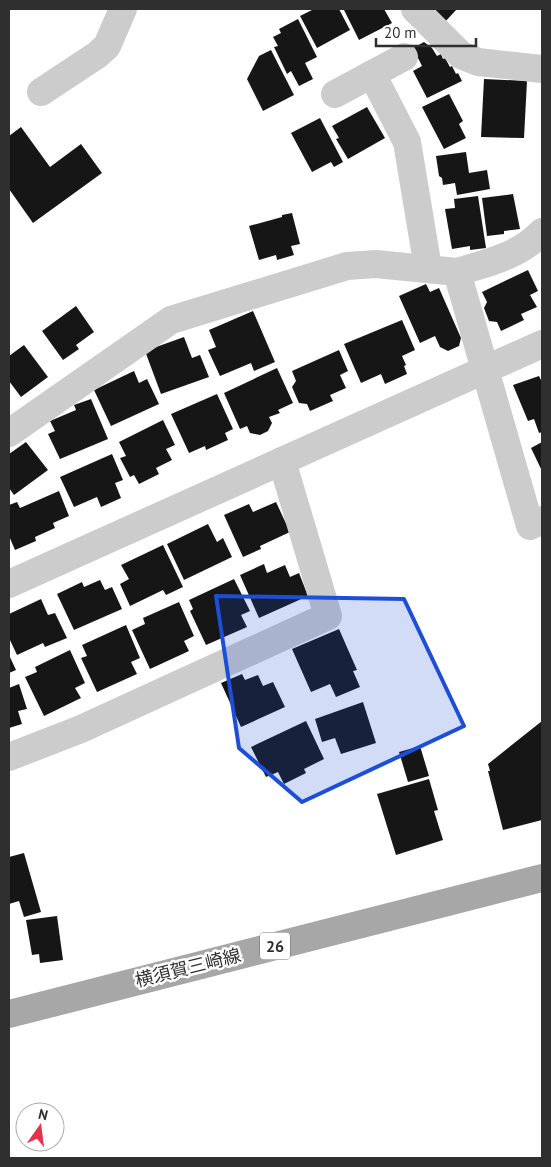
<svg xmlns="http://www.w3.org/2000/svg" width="551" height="1167" font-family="'PT Sans','Noto Sans JP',sans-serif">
	<rect width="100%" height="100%" fill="#fff"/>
	<g fill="#161616">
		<path d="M314 9H339L350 30 317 48 300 16Z"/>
		<path d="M346 9H384L392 23 359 40 344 10Z"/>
		<path d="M436 9H457L444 23 433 12Z"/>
		<path d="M298 19 317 57 305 63 313 79 299 86 291 71 287 74 274 47 278 46 273 37 281 33 279 29Z"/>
		<path d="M424 42 432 48 437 56 441 54 443 59 445 58 450 67 452 66 456 74 458 73 462 81 427 98 413 71 422 66 413 48Z"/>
		<path d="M271 50 294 95 263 111 247 79 259 56Z"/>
		<path d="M484 79 527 81 524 138 481 137Z"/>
		<path d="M449 94 463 121 459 124 466 138 444 149 422 107Z"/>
		<path d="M367 107 385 138 348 159 336 139 339 138 332 126Z"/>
		<path d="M320 118 343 162 334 167 331 162 312 172 291 133Z"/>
		<path d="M21 127 50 167 81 144 102 173 33 223 9 189V136Z"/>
		<path d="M466 152 469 173 487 170 490 189 457 195 455 183 443 185 442 178 439 176 436 156Z"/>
		<path d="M513 194 520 229 504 231V234L487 236 482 198Z"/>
		<path d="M478 196 486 248 470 250V246L452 249 445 209 455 208 454 199Z"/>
		<path d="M292 213 300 244 291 246 294 255 277 260 276 255 259 260 249 226 282 217V215Z"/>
		<path d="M528 270 538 291 530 295 537 307 521 314 524 320 501 331 497 322 489 321 484 308 487 302 482 292Z"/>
		<path d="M426 284 430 292 439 288 461 338 459 346 448 351 440 347 435 336 420 343 399 296Z"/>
		<path d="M76 306 94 332 76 345 79 349 63 360 42 331Z"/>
		<path d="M253 311 275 362 254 371 251 363 220 376 208 350 216 347 209 330Z"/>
		<path d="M402 320 415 350 402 356 406 365 404 366 407 374 385 384 381 374 361 383 344 344Z"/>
		<path d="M184 337 192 358 200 355 209 377 161 394 145 351Z"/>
		<path d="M24 345 48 377 21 397 9 381V356Z"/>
		<path d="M339 350 348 371 340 375 346 388 330 395 333 401 310 411 307 404 299 403 292 387 296 381 292 371Z"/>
		<path d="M277 368 293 403 278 410 280 413 269 417 272 423 268 431 260 435 250 433 247 426 240 429 224 393Z"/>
		<path d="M134 371 139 383 147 379 159 404 111 426 94 390Z"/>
		<path d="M539 376 542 382V432L539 433 534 419 528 421 513 385Z"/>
		<path d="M217 394 233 429 225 433 228 440 206 450 205 446 189 453 171 414Z"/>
		<path d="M91 399 108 439 60 459 48 434 55 431 50 421 76 410 74 405Z"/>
		<path d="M163 420 175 445 166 449 172 460 156 468 159 474 139 484 134 475 130 477 120 458 126 456 119 442Z"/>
		<path d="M26 442 48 470 14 495 9 488V454Z"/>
		<path d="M542 442V471L531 448Z"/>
		<path d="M112 454 123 480 115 483 121 498 101 507 97 497 74 507 60 477Z"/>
		<path d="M59 491 69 516 53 523 55 528 35 537 36 541 15 550 9 536V505L17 502 20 508Z"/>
		<path d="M276 502 290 532 260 546 261 549 243 557 224 515 249 504 253 512Z"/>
		<path d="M208 524 217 542 223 538 232 557 184 580 167 544Z"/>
		<path d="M163 545 183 587 166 595 163 590 130 606 120 584 129 579 121 565Z"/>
		<path d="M264 564 267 573 285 565 290 577 299 573 308 596 259 618 240 575Z"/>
		<path d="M234 579 250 611 241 615 247 627 206 645 190 611 193 609 189 600Z"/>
		<path d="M100 580 105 590 112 587 122 609 74 630 57 594 82 582 84 587Z"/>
		<path d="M41 599 48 615 55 613 67 638 45 647 43 643 17 655 9 638V614Z"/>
		<path d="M179 602 194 636 184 641 189 651 150 669 132 630 145 624 143 618Z"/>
		<path d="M126 625 140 658 131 662 137 674 97 692 81 658 87 656 82 645Z"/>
		<path d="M339 629 357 670 353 671 360 687 336 697 330 684 311 692 292 649Z"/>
		<path d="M70 650 85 683 75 688 81 698 44 716 25 677 37 672 35 667Z"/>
		<path d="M9 655 16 670 9 673Z"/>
		<path d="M242 674 245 680 258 675 263 686 273 682 285 707 241 727 221 683Z"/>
		<path d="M19 684 27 709 18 711 22 724 9 728V688Z"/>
		<path d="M363 702 376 743 341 754 335 738 322 742 315 719Z"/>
		<path d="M306 721 324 759 304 769 306 773 284 784 278 772 266 777 251 747Z"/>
		<path d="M542 721V820L503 830 488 771H490L488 764Z"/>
		<path d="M420 746 429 776 408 782 399 752Z"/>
		<path d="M429 779 438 810 434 811 443 840 396 855 377 794Z"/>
		<path d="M24 853 41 912 24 917 19 901 9 904V857Z"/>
		<path d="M57 916 63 960 40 963 39 954 32 955 26 920Z"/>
	</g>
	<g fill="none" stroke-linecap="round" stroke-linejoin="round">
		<g stroke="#ccc" stroke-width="28">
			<path d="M415 9 461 55 478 62 542 69"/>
			<path d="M372 74 407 142 428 268"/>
			<path d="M41 92 97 55 107 46 123 9"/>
			<path d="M335 94 404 57"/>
			<path d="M457 272C488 263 519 256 542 232"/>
			<path d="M9 433 171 320 347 266 376 264 457 272 530 526 542 520"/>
			<path d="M9 757 81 729 328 616 282 461"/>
		</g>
		<path stroke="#ccc" stroke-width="28" d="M9 584 542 344"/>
		<path stroke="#a7a7a7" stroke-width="28" d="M9 1014 542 878"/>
	</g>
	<path fill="#1d4ed8" fill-opacity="0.2" stroke="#1d4ed8" stroke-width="4" stroke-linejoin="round" d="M216 596 404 599 464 726 302 802 239 748Z"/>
	<g text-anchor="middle" stroke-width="5" stroke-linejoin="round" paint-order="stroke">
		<rect fill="#fff" stroke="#6d6d6d" stroke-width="1" x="260" y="932.5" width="30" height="27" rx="4"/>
		<g font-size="16" font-weight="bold" fill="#2f2f2f">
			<text x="275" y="952">26</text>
		</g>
		<g font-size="18" fill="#2f2f2f" stroke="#fff">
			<text transform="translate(188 968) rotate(-14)" y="6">横須賀三崎線</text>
		</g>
	</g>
	<rect width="551" height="1167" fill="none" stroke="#2f2f2f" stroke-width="20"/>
	<g transform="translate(40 1127) rotate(14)"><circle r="24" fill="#ffffff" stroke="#acacac"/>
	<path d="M0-4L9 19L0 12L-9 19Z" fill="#e5324b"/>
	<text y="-8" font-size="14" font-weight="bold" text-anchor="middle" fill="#2f2f2f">N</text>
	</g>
	<path d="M376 38v8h100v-8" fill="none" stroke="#2f2f2f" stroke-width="2.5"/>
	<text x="384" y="38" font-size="15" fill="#2f2f2f" stroke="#ffffff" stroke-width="4" paint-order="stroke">20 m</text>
</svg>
